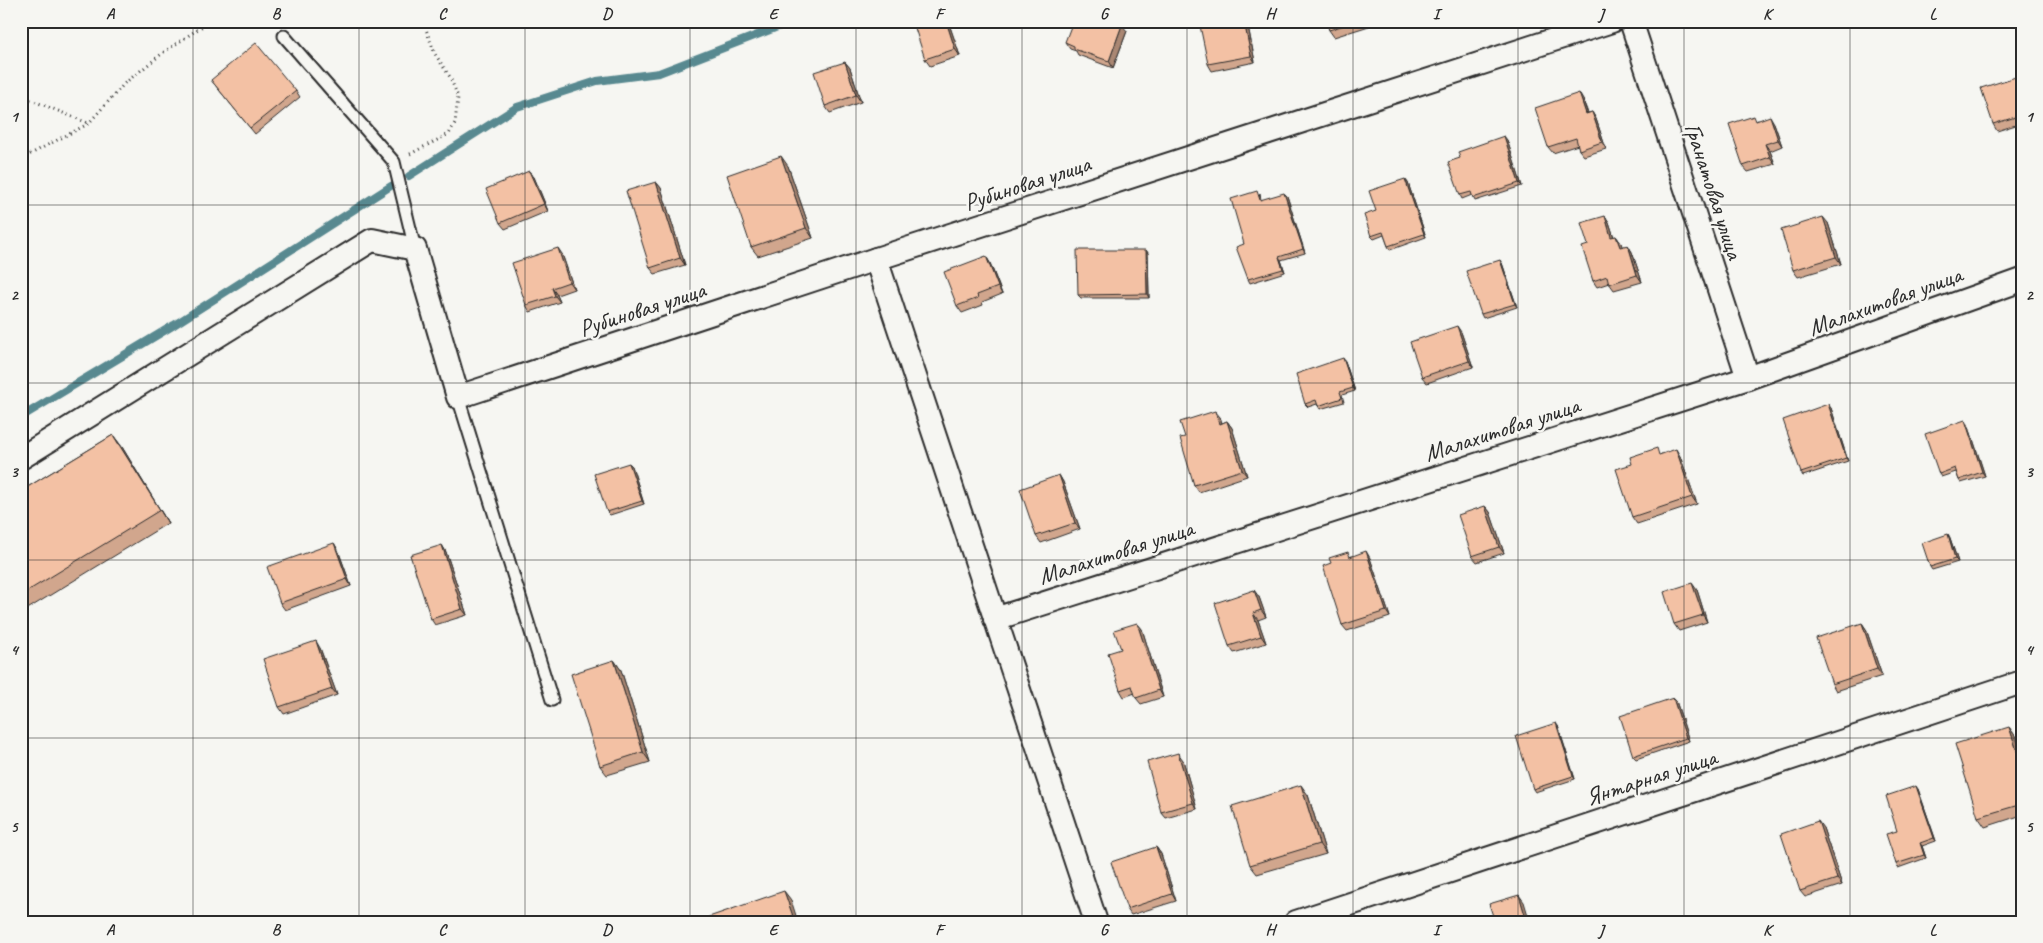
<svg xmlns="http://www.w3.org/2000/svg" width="2043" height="943" font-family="Caveat,sans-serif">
	<rect width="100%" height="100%" fill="#f6f6f2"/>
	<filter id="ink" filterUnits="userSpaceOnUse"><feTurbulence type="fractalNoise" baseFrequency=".02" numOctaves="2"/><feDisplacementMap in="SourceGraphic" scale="10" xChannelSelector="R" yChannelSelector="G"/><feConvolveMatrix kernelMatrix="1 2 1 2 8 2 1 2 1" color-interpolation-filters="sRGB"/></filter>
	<g filter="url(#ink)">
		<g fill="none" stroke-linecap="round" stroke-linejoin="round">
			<g stroke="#598990" stroke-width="8">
				<path d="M409 176 517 107 597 81 659 73 793 21"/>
				<path d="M21 417 174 325 391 186"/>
			</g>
			<defs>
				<g id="service">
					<path d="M284 36 394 162 415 249"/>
					<path d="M458 397 552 700"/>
				</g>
				<g id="minor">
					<path d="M1631 21 1748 378"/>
					<path d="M876 259 1096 922"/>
					<path d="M21 458 372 240 415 249 458 397 876 259 1612 21"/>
					<path d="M995 619 1748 378 2022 280"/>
					<path d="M1296 922 2022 682"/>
				</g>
			</defs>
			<use href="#service" stroke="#2b2b2b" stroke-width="15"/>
			<use href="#minor" stroke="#2b2b2b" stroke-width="26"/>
			<g stroke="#2b2b2b" stroke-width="3" stroke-dasharray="1 4" stroke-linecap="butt">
				<path d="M21 96 88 123"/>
				<path d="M410 154 449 134 455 123 458 97 450 77 435 54 423 21"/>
				<path d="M21 159 88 124 125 83 164 52 210 21"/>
			</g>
			<use href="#service" stroke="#f6f6f2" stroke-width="11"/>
			<use href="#minor" stroke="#f6f6f2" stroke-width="22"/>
		</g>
		<g fill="#d1a68d" stroke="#2b2b2b">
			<path d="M948 21 960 56 930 66 925 59Z"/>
			<path d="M1247 21 1255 62 1212 71 1208 64Z"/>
			<path d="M1326 21H1367L1369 26 1334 37 1329 30Z"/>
			<path d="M1127 31 1113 68 1078 55 1076 51 1070 49 1065 42Z"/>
			<path d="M845 62 850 68 861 102 830 113 825 106Z"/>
			<path d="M2022 75V123L1997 131 1993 124Z"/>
			<path d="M211 80 296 91 300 97 255 134Z"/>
			<path d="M1583 100 1588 113 1592 112 1596 119 1606 149 1584 156 1579 150 1578 145 1553 153 1548 147Z"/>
			<path d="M1757 120 1774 123 1782 146 1770 151 1775 164 1748 172 1743 166Z"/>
			<path d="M1507 140 1522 186 1475 201 1472 195 1462 199 1460 195V158Z"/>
			<path d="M788 166 813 238 758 256 751 247Z"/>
			<path d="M534 177 548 211 505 229 500 223Z"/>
			<path d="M1405 179 1408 183 1426 237 1390 250 1388 246 1384 235 1374 239 1371 236 1376 211Z"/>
			<path d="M656 182 661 188 685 265 655 274 650 268Z"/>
			<path d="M1260 194 1261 200 1287 196 1305 253 1281 260 1285 272 1250 283 1248 279 1244 244Z"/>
			<path d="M1605 216 1609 222 1614 237 1616 236 1621 243 1622 247 1628 245 1632 252 1642 282 1614 290 1609 283 1597 287 1593 281 1588 245Z"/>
			<path d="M1828 223 1841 264 1798 277 1793 270Z"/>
			<path d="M1146 250 1148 253 1149 298H1081L1078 295Z"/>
			<path d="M562 254 574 289 557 295 560 302 530 312 526 305Z"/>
			<path d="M986 256 990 263 1002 294 982 302 983 305 962 313 957 306Z"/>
			<path d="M1502 263 1517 307 1483 318 1481 314Z"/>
			<path d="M1461 332 1473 367 1427 383 1422 377Z"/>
			<path d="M1345 361 1355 391 1342 395 1344 402 1320 409 1317 404 1308 407 1305 404Z"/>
			<path d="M1831 408 1848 461 1803 476 1801 473Z"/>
			<path d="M1220 417 1222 423 1227 421 1232 428 1247 476 1199 492 1194 485 1185 437Z"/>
			<path d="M1968 424 1985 476 1961 483 1959 480 1956 472 1941 477 1939 474Z"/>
			<path d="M113 435 122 447 168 523 21 613V491Z"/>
			<path d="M1661 454 1680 456 1697 504 1637 524 1632 517Z"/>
			<path d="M629 463 632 466 644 504 610 515 607 512Z"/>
			<path d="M1059 475 1063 482 1080 529 1041 543 1036 536Z"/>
			<path d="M1485 506 1490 512 1504 553 1477 562 1472 556Z"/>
			<path d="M1948 534 1950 538 1958 562 1932 570 1930 567Z"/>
			<path d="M334 543 338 550 351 586 285 610 280 603Z"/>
			<path d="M442 545 446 552 467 615 435 625 431 619Z"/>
			<path d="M1352 556 1370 558 1390 617 1347 631 1342 625 1331 563Z"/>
			<path d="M1697 590 1707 622 1679 631 1674 624Z"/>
			<path d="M1259 597 1266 617 1258 620 1266 643 1234 653 1229 646Z"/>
			<path d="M1137 623 1142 629 1163 697 1141 704 1136 698 1135 693 1124 697 1120 690 1121 649Z"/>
			<path d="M1862 623 1866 629 1882 676 1836 691 1832 684Z"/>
			<path d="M320 648 337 695 284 714 279 707Z"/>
			<path d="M614 660 621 670 650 762 607 775 600 766Z"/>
			<path d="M1673 698 1676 701 1689 741 1636 759 1633 756Z"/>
			<path d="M1558 726 1575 779 1535 792 1533 789Z"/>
			<path d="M2009 727 2016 737 2022 755V815L1985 827 1978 817Z"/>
			<path d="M1183 760 1197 809 1166 818 1161 812Z"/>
			<path d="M1918 789 1936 841 1922 846 1926 858 1898 868 1896 864 1897 831Z"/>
			<path d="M1308 795 1326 854 1257 874 1250 865Z"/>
			<path d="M1823 828 1842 885 1805 897 1800 891Z"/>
			<path d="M1156 847 1161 854 1176 901 1131 915 1127 909Z"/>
		</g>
		<g fill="#aa8773" stroke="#2b2b2b">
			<path d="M946 21H948L960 56 955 49Z"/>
			<path d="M1244 21H1247L1255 62 1251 56Z"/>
			<path d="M1122 25 1127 31 1113 68 1109 61Z"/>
			<path d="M845 62 850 68 861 102 856 95Z"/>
			<path d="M1579 93 1583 100 1590 121 1586 114Z"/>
			<path d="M1592 112 1596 119 1606 149 1602 142Z"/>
			<path d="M1770 116 1774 123 1782 146 1778 140Z"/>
			<path d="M1504 136 1507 140 1522 186 1519 183Z"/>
			<path d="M1765 144 1770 151 1775 164 1770 157Z"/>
			<path d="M781 156 788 166 813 238 806 228Z"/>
			<path d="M529 171 534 177 548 211 544 204Z"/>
			<path d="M1405 179 1408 183 1426 237 1424 234Z"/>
			<path d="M656 182 661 188 685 265 680 258Z"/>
			<path d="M1284 193 1287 196 1305 253 1303 249Z"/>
			<path d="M1605 216 1609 222 1616 244 1611 237Z"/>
			<path d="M1823 217 1828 223 1841 264 1836 257Z"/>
			<path d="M1616 236 1621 243 1625 254 1620 247Z"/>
			<path d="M1628 245 1632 252 1642 282 1637 275Z"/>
			<path d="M558 248 562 254 574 289 569 282Z"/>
			<path d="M1146 250 1148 253 1149 298 1147 294Z"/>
			<path d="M986 256 990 263 1002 294 998 287Z"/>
			<path d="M1279 257 1281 260 1285 272 1283 269Z"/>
			<path d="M1500 260 1502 263 1517 307 1515 304Z"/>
			<path d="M552 288 557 295 560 302 555 296Z"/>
			<path d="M1457 326 1461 332 1473 367 1469 361Z"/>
			<path d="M1343 358 1345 361 1355 391 1353 388Z"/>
			<path d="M1828 404 1831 408 1848 461 1846 458Z"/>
			<path d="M1215 411 1220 417 1224 430 1220 424Z"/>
			<path d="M1965 420 1968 424 1985 476 1982 472Z"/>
			<path d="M1227 421 1232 428 1247 476 1242 470Z"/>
			<path d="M113 435 122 447 168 523 160 510Z"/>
			<path d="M1676 449 1680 456 1697 504 1692 497Z"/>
			<path d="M629 463 632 466 644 504 642 501Z"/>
			<path d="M1059 475 1063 482 1080 529 1075 523Z"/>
			<path d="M1485 506 1490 512 1504 553 1499 547Z"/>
			<path d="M1948 534 1950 538 1958 562 1955 559Z"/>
			<path d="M334 543 338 550 351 586 347 579Z"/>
			<path d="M442 545 446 552 467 615 462 609Z"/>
			<path d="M1366 551 1370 558 1390 617 1386 611Z"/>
			<path d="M1692 583 1697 590 1707 622 1703 615Z"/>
			<path d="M1254 590 1259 597 1266 617 1261 610Z"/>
			<path d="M1253 613 1258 620 1266 643 1261 636Z"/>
			<path d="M1137 623 1142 629 1163 697 1159 690Z"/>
			<path d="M1862 623 1866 629 1882 676 1877 669Z"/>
			<path d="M316 641 320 648 337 695 332 689Z"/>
			<path d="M614 660 621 670 650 762 643 752Z"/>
			<path d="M1673 698 1676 701 1689 741 1686 738Z"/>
			<path d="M1556 723 1558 726 1575 779 1573 776Z"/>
			<path d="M2009 727 2016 737 2022 755V766Z"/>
			<path d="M1178 753 1183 760 1197 809 1193 803Z"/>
			<path d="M1301 785 1308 795 1326 854 1319 844Z"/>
			<path d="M1916 786 1918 789 1936 841 1934 838Z"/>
			<path d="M1818 821 1823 828 1842 885 1837 879Z"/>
			<path d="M1920 843 1922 846 1926 858 1924 855Z"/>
			<path d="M1156 847 1161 854 1176 901 1172 894Z"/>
			<path d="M784 891 791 900 798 922H795Z"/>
			<path d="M1519 895 1524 902 1530 922H1527Z"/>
		</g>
		<g fill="#f3c1a4" stroke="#2b2b2b">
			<path d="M925 21H946L955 49 925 59 914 25Z"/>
			<path d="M1073 21H1113L1122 25 1109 61 1074 49V46L1065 42Z"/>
			<path d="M1199 21H1244L1251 56 1208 64Z"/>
			<path d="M1326 21H1357L1329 30Z"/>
			<path d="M256 43 296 91 250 128 211 80Z"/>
			<path d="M845 62 856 95 825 106 814 72Z"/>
			<path d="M2022 75V115L1993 124 1981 88Z"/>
			<path d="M1579 93 1586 114 1592 112 1602 142 1579 150 1576 138 1548 147 1535 108Z"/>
			<path d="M1754 116 1756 121 1770 116 1778 140 1765 144 1770 157 1743 166 1729 124Z"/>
			<path d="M1504 136 1519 183 1473 198 1471 192 1460 195 1448 162 1460 158 1458 152Z"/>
			<path d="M781 156 806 228 751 247 727 175Z"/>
			<path d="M529 171 544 204 500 223 486 189Z"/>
			<path d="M1405 179 1424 234 1388 246 1383 232 1371 236 1364 215 1376 211 1369 191Z"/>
			<path d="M656 182 680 258 650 268 626 191Z"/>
			<path d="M1257 191 1260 200 1284 193 1303 249 1279 257 1283 269 1248 279 1236 247 1244 244 1231 199Z"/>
			<path d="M1605 216 1611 237 1616 236 1620 247 1628 245 1637 275 1609 284 1607 276 1593 281 1582 247 1588 245 1581 223Z"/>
			<path d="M1823 217 1836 257 1793 270 1781 230Z"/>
			<path d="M558 248 569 282 552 288 555 296 526 305 512 263Z"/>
			<path d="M1077 250H1146L1147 294 1078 295Z"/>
			<path d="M986 256 998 287 977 295 978 298 957 306 944 272Z"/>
			<path d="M1500 260 1515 304 1481 314 1466 271Z"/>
			<path d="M1457 326 1469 361 1422 377 1410 342Z"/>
			<path d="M1343 358 1353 388 1340 392 1342 398 1318 406 1316 400 1305 404 1296 374Z"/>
			<path d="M1828 404 1846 458 1801 473 1783 420Z"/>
			<path d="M1215 411 1220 424 1227 421 1242 470 1194 485 1180 438 1185 437 1180 422Z"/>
			<path d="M1965 420 1982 472 1959 480 1955 468 1939 474 1925 434Z"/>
			<path d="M113 435 160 510 21 595V491Z"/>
			<path d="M1657 448 1659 455 1676 449 1692 497 1632 517 1616 469 1632 464 1630 457Z"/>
			<path d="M629 463 642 501 607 512 594 474Z"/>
			<path d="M1059 475 1075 523 1036 536 1020 489Z"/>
			<path d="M1485 506 1499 547 1472 556 1458 515Z"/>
			<path d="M1948 534 1955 559 1930 567 1922 543Z"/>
			<path d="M334 543 347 579 280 603 267 567Z"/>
			<path d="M442 545 462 609 431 619 410 555Z"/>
			<path d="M1366 551 1386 611 1342 625 1323 566 1331 563 1329 558 1348 552 1350 557Z"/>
			<path d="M1692 583 1703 615 1674 624 1664 592Z"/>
			<path d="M1254 590 1261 610 1253 613 1261 636 1229 646 1215 603Z"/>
			<path d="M1137 623 1159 690 1136 698 1132 686 1120 690 1108 653 1121 649 1114 630Z"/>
			<path d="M1862 623 1877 669 1832 684 1816 638Z"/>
			<path d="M316 641 332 689 279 707 263 659Z"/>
			<path d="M614 660 643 752 600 766 571 674Z"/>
			<path d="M1673 698 1686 738 1633 756 1620 716Z"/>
			<path d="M1556 723 1573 776 1533 789 1516 736Z"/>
			<path d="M2009 727 2022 766V804L1978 817 1955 744Z"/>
			<path d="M1178 753 1193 803 1161 812 1147 762Z"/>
			<path d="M1301 785 1319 844 1250 865 1232 806Z"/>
			<path d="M1916 786 1934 838 1920 843 1924 855 1896 864 1886 834 1897 831 1886 796Z"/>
			<path d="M1818 821 1837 879 1800 891 1781 834Z"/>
			<path d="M1156 847 1172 894 1127 909 1111 862Z"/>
			<path d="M784 891 795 922H707L706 918Z"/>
			<path d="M1519 895 1527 922H1495L1489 904Z"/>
		</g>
	</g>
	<path fill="none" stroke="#2b2b2b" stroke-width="1" stroke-opacity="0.55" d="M193 21V922M359 21V922M525 21V922M690 21V922M856 21V922M1022 21V922M1187 21V922M1353 21V922M1518 21V922M1684 21V922M1850 21V922M21 205H2022M21 383H2022M21 560H2022M21 738H2022"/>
	<g text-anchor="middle" stroke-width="5" stroke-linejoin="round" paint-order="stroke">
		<g font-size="24" fill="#2b2b2b" stroke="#f6f6f2">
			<text transform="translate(1027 183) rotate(-18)" y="8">Рубиновая улица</text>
			<text transform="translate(1714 191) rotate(72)" y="8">Гранатовая улица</text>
			<text transform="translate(1885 301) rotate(-20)" y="8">Малахитовая улица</text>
			<text transform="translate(642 309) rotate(-18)" y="8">Рубиновая улица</text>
			<text transform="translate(1502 429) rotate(-18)" y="8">Малахитовая улица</text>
			<text transform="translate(1116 552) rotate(-18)" y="8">Малахитовая улица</text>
			<text transform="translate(1651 777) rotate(-18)" y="8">Янтарная улица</text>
		</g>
	</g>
	<rect width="2043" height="943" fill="none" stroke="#f6f6f2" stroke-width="55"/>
	<rect x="28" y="28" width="1988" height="888" fill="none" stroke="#2b2b2b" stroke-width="2"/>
	<g font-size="16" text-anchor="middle" font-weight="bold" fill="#2b2b2b">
		<text x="110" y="19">A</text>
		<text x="276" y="19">B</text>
		<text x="442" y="19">C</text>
		<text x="607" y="19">D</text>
		<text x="773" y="19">E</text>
		<text x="939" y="19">F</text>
		<text x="1104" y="19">G</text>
		<text x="1270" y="19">H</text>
		<text x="1436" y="19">I</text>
		<text x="1601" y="19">J</text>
		<text x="1767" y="19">K</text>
		<text x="1933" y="19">L</text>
		<text x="14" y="122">1</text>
		<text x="2029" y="122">1</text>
		<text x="14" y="300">2</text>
		<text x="2029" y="300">2</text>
		<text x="14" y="477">3</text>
		<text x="2029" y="477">3</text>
		<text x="14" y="655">4</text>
		<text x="2029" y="655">4</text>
		<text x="14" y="832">5</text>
		<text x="2029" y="832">5</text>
		<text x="110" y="935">A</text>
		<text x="276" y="935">B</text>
		<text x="442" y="935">C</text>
		<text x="607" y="935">D</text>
		<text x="773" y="935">E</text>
		<text x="939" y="935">F</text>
		<text x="1104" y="935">G</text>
		<text x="1270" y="935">H</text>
		<text x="1436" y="935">I</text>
		<text x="1601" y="935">J</text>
		<text x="1767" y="935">K</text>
		<text x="1933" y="935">L</text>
	</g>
</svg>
